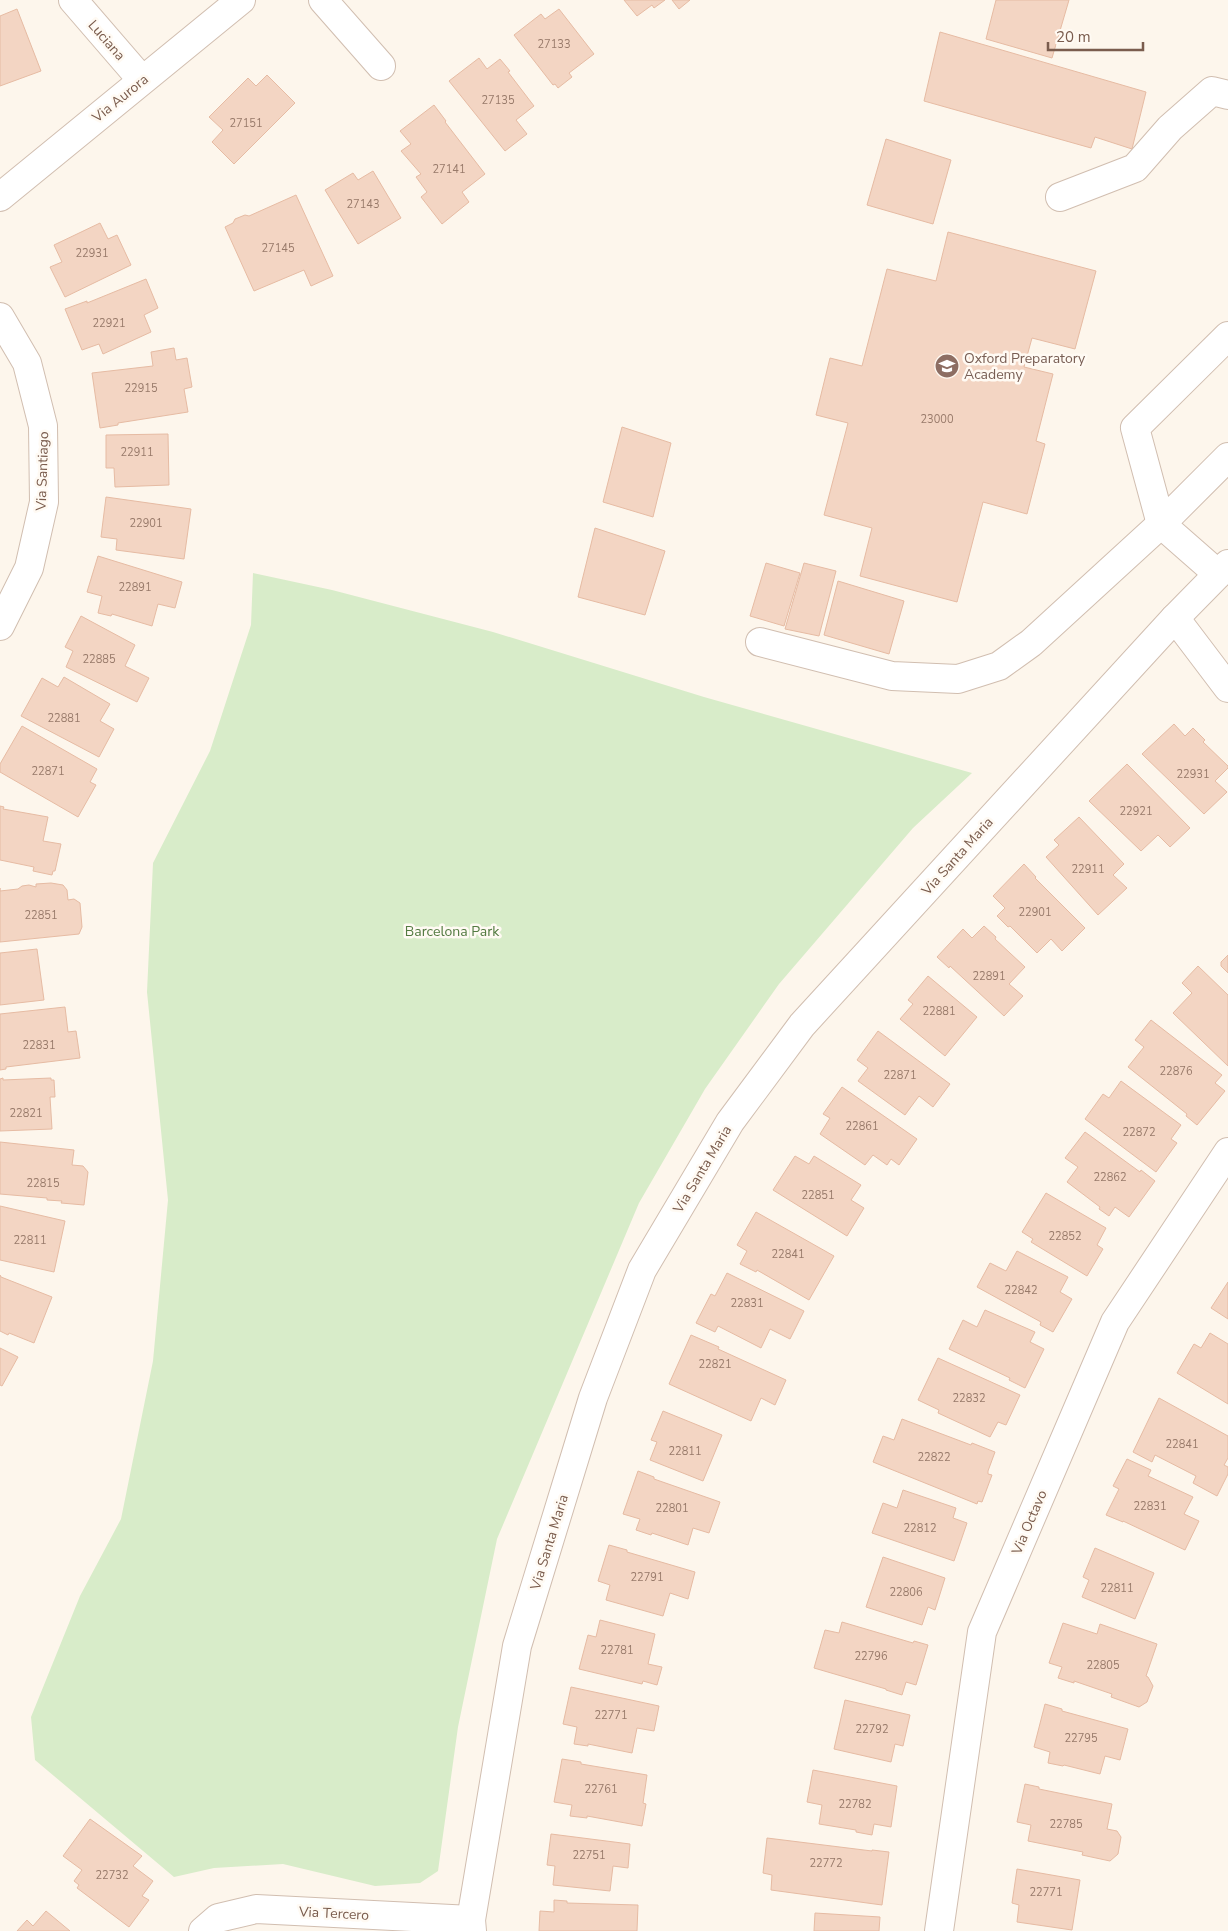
<svg xmlns="http://www.w3.org/2000/svg" width="1228" height="1931" font-family="'Nunito Sans',sans-serif">
	<rect width="100%" height="100%" fill="#fdf6ec"/>
	<path fill="#d8ecc9" d="M253 573 332 590 493 632 704 697 972 773 913 828 779 984 705 1089 639 1203 497 1539 458 1727 438 1871 420 1883 375 1886 283 1864 214 1868 174 1877 35 1760 31 1717 80 1596 121 1519 153 1361 168 1200 147 992 153 863 210 751 251 625Z"/>
	<g fill="#f3d5c3" stroke="#e6bba3">
		<path d="M624 0H665L654 8 652 5 637 16Z"/>
		<path d="M672 0H690L679 9Z"/>
		<path d="M996 0H1069L1052 58 986 39Z"/>
		<path d="M17 9 41 71 0 86V16Z"/>
		<path d="M559 9 594 54 569 73 572 77 558 88 555 84 553 85 514 35 541 14 545 19Z"/>
		<path d="M940 32 1146 92 1132 149 1095 137 1091 148 924 101Z"/>
		<path d="M479 58 487 69 500 59 510 71 508 72 534 106 516 120 527 134 505 151 449 81Z"/>
		<path d="M267 75 295 103 234 164 212 142 223 130 209 117 248 78 256 86Z"/>
		<path d="M434 105 446 121 445 122 485 174 462 192 469 202 442 224 421 197 427 192 416 177 421 174 401 151 411 144 400 131Z"/>
		<path d="M886 139 951 160 933 224 867 205Z"/>
		<path d="M373 171 401 218 358 244 325 190 353 173 358 180Z"/>
		<path d="M296 195 333 276 311 286 304 270 254 291 225 227 233 223 235 219 245 215 249 216Z"/>
		<path d="M100 223 108 239 117 235 131 265 65 297 50 267 62 262 54 245Z"/>
		<path d="M948 232 1096 271 1075 349 1032 338 1024 367 1053 374 1036 441 1045 444 1027 514 983 502 957 602 860 576 872 528 824 515 848 423 816 415 830 358 862 366 887 269 936 281Z"/>
		<path d="M146 279 158 308 144 315 151 332 103 354 99 344 82 350 65 309 87 301V303Z"/>
		<path d="M174 348 176 360 187 358 192 387 184 389 188 412 118 423V425L100 428 92 373 153 366 151 352Z"/>
		<path d="M622 427 671 443 653 517 603 502Z"/>
		<path d="M168 434 169 485 115 487 114 468H106V435Z"/>
		<path d="M106 497 191 509 184 559 116 550 117 539 101 537Z"/>
		<path d="M595 528 665 551 645 615 578 597Z"/>
		<path d="M98 556 182 582 175 608 158 604 152 626 112 614 111 616 98 613 102 596 87 592Z"/>
		<path d="M766 563 800 573 784 626 750 616Z"/>
		<path d="M804 563 836 571 819 636 785 629Z"/>
		<path d="M838 581 904 601 889 654 824 635Z"/>
		<path d="M81 616 135 645 125 666 149 678 137 702 66 667 73 651 65 647Z"/>
		<path d="M64 677 110 704 100 721 114 729 99 757 21 716 42 678 58 687Z"/>
		<path d="M1174 724 1185 736 1193 728 1205 740 1203 742 1228 766V768L1215 781 1227 792 1204 814 1142 754Z"/>
		<path d="M22 726 97 769 90 782 96 785 78 817 0 772V764Z"/>
		<path d="M1127 764 1190 828 1170 847 1158 835 1141 851 1089 801Z"/>
		<path d="M0 806 4 807 3 809 48 817 43 841 61 844 55 871H53L52 875 33 871 34 867 0 860Z"/>
		<path d="M1079 817 1124 864 1113 875 1127 888 1098 915 1046 857 1059 845 1054 840Z"/>
		<path d="M1024 864 1036 877 1035 878 1085 928 1062 951 1051 939 1037 953 1010 926 1008 927 997 916 1005 908 993 896Z"/>
		<path d="M51 883 63 885 67 890 68 900 74 899 80 903 82 927 79 934 0 942V888V891L18 889 22 886 29 885 36 887V884Z"/>
		<path d="M984 926 996 937 995 939 1025 967 1009 984 1023 996 1004 1016 950 966 949 968 937 957 963 929 972 938Z"/>
		<path d="M37 949 44 1000 0 1005V953Z"/>
		<path d="M1228 955V973L1221 966V962Z"/>
		<path d="M1198 966 1228 995V1066L1173 1013 1192 993 1182 983Z"/>
		<path d="M928 976 977 1017 945 1056 900 1019 913 1004 908 1000Z"/>
		<path d="M65 1007 68 1032 76 1031 80 1058 6 1067V1069L0 1070V1014Z"/>
		<path d="M1151 1020 1222 1075 1215 1083 1225 1091 1197 1125 1186 1116 1187 1114 1128 1067 1144 1047 1135 1040Z"/>
		<path d="M878 1031 950 1084 933 1107 919 1096 905 1115 858 1081 868 1068 857 1060Z"/>
		<path d="M3 1078V1080L51 1078V1080H54L55 1097H50L52 1129 0 1131V1079Z"/>
		<path d="M1121 1081 1181 1125 1171 1139 1177 1143 1156 1172 1085 1119 1103 1094 1109 1098Z"/>
		<path d="M842 1087 917 1139 899 1165 891 1159 887 1165 873 1155 865 1165 820 1134 830 1118 823 1114Z"/>
		<path d="M1085 1132 1140 1172 1141 1170 1155 1181 1129 1217 1115 1207 1109 1216 1099 1209 1100 1207 1067 1182 1078 1167 1065 1158Z"/>
		<path d="M0 1142 74 1150 72 1165 83 1166 88 1172 84 1205 61 1203 62 1201 47 1200V1198L0 1194Z"/>
		<path d="M795 1156 809 1164 814 1156 861 1185 851 1200 864 1208 847 1236 773 1190Z"/>
		<path d="M1046 1193 1106 1228 1097 1245 1103 1249 1087 1276 1031 1242 1033 1239 1022 1232Z"/>
		<path d="M0 1206 65 1221 54 1272 0 1260Z"/>
		<path d="M756 1212 834 1256 809 1300 757 1270 756 1272 740 1264 747 1251 737 1245Z"/>
		<path d="M1017 1251 1068 1277 1060 1292 1072 1299 1053 1332 1040 1325 1041 1322 977 1287 990 1263 1006 1271Z"/>
		<path d="M727 1273 804 1311 790 1339 770 1329 761 1348 718 1326 715 1332 696 1323 711 1294 715 1296Z"/>
		<path d="M0 1275 1 1277 52 1297 34 1343 9 1333 8 1335 0 1331Z"/>
		<path d="M1228 1282V1319L1211 1308Z"/>
		<path d="M985 1310 1035 1332 1030 1342 1044 1349 1025 1388 1009 1380 1010 1378 949 1349 963 1320 977 1327Z"/>
		<path d="M1210 1333 1228 1344V1404L1177 1373 1194 1344 1201 1348Z"/>
		<path d="M691 1335 719 1347 718 1349 786 1380 775 1405 761 1398 751 1421 669 1384Z"/>
		<path d="M0 1348 18 1357 2 1386 0 1385Z"/>
		<path d="M938 1358 1020 1395 1006 1425 998 1422 990 1437 938 1413 939 1410 918 1400Z"/>
		<path d="M1159 1398 1228 1436V1458L1224 1465 1228 1467V1474L1217 1496 1193 1483 1196 1476 1155 1455 1152 1462 1133 1452Z"/>
		<path d="M663 1411 722 1435 703 1481 650 1460 657 1442 651 1440Z"/>
		<path d="M902 1419 971 1445 972 1443 995 1452 988 1471V1474L992 1475 982 1502 978 1501 977 1504 873 1462 883 1436 894 1440Z"/>
		<path d="M1127 1459 1151 1470 1148 1476 1193 1497 1184 1514 1199 1521 1185 1550 1123 1521V1522L1106 1515 1119 1489 1113 1486Z"/>
		<path d="M638 1471 654 1477V1479L720 1502 709 1533 693 1528 688 1545 652 1533 651 1535 636 1530 640 1519 623 1514Z"/>
		<path d="M903 1490 956 1508 953 1518 967 1523 954 1561 872 1533 883 1503 897 1508Z"/>
		<path d="M609 1545 627 1550V1552L695 1572 688 1599 670 1593 663 1616 606 1600 610 1585 598 1581Z"/>
		<path d="M1095 1548 1154 1573 1135 1619 1082 1597 1089 1580 1083 1577Z"/>
		<path d="M883 1557 945 1578 935 1610 928 1607 922 1625 866 1607Z"/>
		<path d="M600 1620 655 1634 648 1664 662 1667 657 1685 643 1681 642 1684 579 1669 588 1635 596 1637Z"/>
		<path d="M842 1622 913 1643 914 1641 928 1645 916 1685 906 1682 902 1695 886 1690V1689L814 1668 825 1630 839 1633Z"/>
		<path d="M1063 1623 1097 1634 1100 1624 1157 1644 1146 1676 1148 1677 1153 1686 1147 1702 1139 1707 1111 1697 1112 1694 1074 1681V1683L1058 1678 1062 1667 1049 1663Z"/>
		<path d="M571 1687 659 1706 654 1731 637 1728 632 1753 588 1744V1746L574 1744 577 1727 563 1724Z"/>
		<path d="M845 1700 910 1715 903 1746 895 1744 891 1762 834 1749Z"/>
		<path d="M1045 1704 1062 1709V1711L1128 1729 1120 1760 1105 1756 1100 1774 1064 1765 1063 1766 1048 1763 1050 1752 1034 1747Z"/>
		<path d="M562 1759 581 1762V1764L647 1775 643 1803 646 1804 642 1826 587 1816V1818L570 1816 572 1805 554 1802Z"/>
		<path d="M813 1770 897 1786 891 1827 874 1824 872 1835 856 1832V1830L819 1824 822 1805 807 1802Z"/>
		<path d="M1025 1784 1039 1787V1789L1112 1804 1107 1829 1117 1831 1121 1837 1118 1854 1110 1861 1082 1855 1083 1852 1028 1841 1031 1825 1017 1822Z"/>
		<path d="M90 1819 142 1856 133 1866 153 1881 142 1896 149 1900 129 1927 77 1888 79 1885 74 1881 82 1870 63 1856Z"/>
		<path d="M551 1834 630 1844 628 1868 613 1866 610 1891 553 1885 555 1866 547 1865Z"/>
		<path d="M767 1838 872 1851V1850L889 1852 882 1905 771 1890 772 1875 763 1873Z"/>
		<path d="M1017 1869 1080 1880 1072 1930 1017 1922 1019 1905 1012 1903Z"/>
		<path d="M554 1900 567 1901V1903L638 1905 637 1931H539L540 1911 554 1912Z"/>
		<path d="M46 1911 70 1931H17L27 1920 33 1926Z"/>
		<path d="M815 1913 880 1917 879 1931H814Z"/>
	</g>
	<g fill="none" stroke-linecap="round" stroke-linejoin="round">
		<defs>
			<g id="minor">
				<path d="M73 0 142 80"/>
				<path d="M323 0 381 66"/>
				<path d="M0 197 241 0"/>
				<path d="M1060 197 1135 168 1170 128 1212 91 1228 95"/>
				<path d="M0 317 27 363 43 426 44 502 29 568 0 626"/>
				<path d="M1228 336 1135 428 1161 524 1228 457"/>
				<path d="M1175 618 1228 688"/>
				<path d="M760 642 892 676 958 679 999 666 1031 643 1161 524 1218 574"/>
				<path d="M203 1931 218 1918 256 1909 471 1920"/>
				<path d="M472 1931 471 1920 517 1646 593 1398 642 1270 730 1122 802 1025 1175 618 1228 564"/>
				<path d="M939 1931 982 1632 1115 1322 1228 1152"/>
			</g>
		</defs>
		<use href="#minor" stroke="#d1beb0" stroke-width="30"/>
		<use href="#minor" stroke="#fff" stroke-width="28"/>
	</g>
	<defs>
		<symbol id="school-disc" viewBox="-11 -11 22 22"><circle r="9.5" fill="#8d6e63" stroke="#fffaf3"/><path d="M0-5L7-2L0 1L-7-2ZM-4 1L0 2.5L4 1V4Q0 6-4 4Z" fill="#fff"/></symbol>
	</defs>
	<g fill-rule="evenodd">
		<use href="#school-disc" x="933" y="352" width="28" height="28"/>
	</g>
	<g text-anchor="middle" stroke-width="5" stroke-linejoin="round" paint-order="stroke">
		<g font-size="11" fill="#987a6a">
			<text x="554" y="48">27133</text>
			<text x="498" y="104">27135</text>
			<text x="246" y="127">27151</text>
			<text x="449" y="173">27141</text>
			<text x="363" y="208">27143</text>
			<text x="278" y="252">27145</text>
			<text x="92" y="257">22931</text>
			<text x="109" y="327">22921</text>
			<text x="141" y="392">22915</text>
			<text x="937" y="423">23000</text>
			<text x="137" y="456">22911</text>
			<text x="146" y="527">22901</text>
			<text x="135" y="591">22891</text>
			<text x="99" y="663">22885</text>
			<text x="64" y="722">22881</text>
			<text x="48" y="775">22871</text>
			<text x="1193" y="778">22931</text>
			<text x="1136" y="815">22921</text>
			<text x="1088" y="873">22911</text>
			<text x="1035" y="916">22901</text>
			<text x="41" y="919">22851</text>
			<text x="989" y="980">22891</text>
			<text x="939" y="1015">22881</text>
			<text x="39" y="1049">22831</text>
			<text x="1176" y="1075">22876</text>
			<text x="900" y="1079">22871</text>
			<text x="26" y="1117">22821</text>
			<text x="862" y="1130">22861</text>
			<text x="1139" y="1136">22872</text>
			<text x="1110" y="1181">22862</text>
			<text x="43" y="1187">22815</text>
			<text x="818" y="1199">22851</text>
			<text x="1065" y="1240">22852</text>
			<text x="30" y="1244">22811</text>
			<text x="788" y="1258">22841</text>
			<text x="1021" y="1294">22842</text>
			<text x="747" y="1307">22831</text>
			<text x="715" y="1368">22821</text>
			<text x="969" y="1402">22832</text>
			<text x="1182" y="1448">22841</text>
			<text x="685" y="1455">22811</text>
			<text x="934" y="1461">22822</text>
			<text x="1150" y="1510">22831</text>
			<text x="672" y="1512">22801</text>
			<text x="920" y="1532">22812</text>
			<text x="647" y="1581">22791</text>
			<text x="1117" y="1592">22811</text>
			<text x="906" y="1596">22806</text>
			<text x="617" y="1654">22781</text>
			<text x="871" y="1660">22796</text>
			<text x="1103" y="1669">22805</text>
			<text x="611" y="1719">22771</text>
			<text x="872" y="1733">22792</text>
			<text x="1081" y="1742">22795</text>
			<text x="601" y="1793">22761</text>
			<text x="855" y="1808">22782</text>
			<text x="1066" y="1828">22785</text>
			<text x="589" y="1859">22751</text>
			<text x="826" y="1867">22772</text>
			<text x="112" y="1879">22732</text>
			<text x="1046" y="1896">22771</text>
		</g>
		<g font-size="14" fill="#7a5c4d" stroke="#fffaf3">
			<text transform="translate(107 40) rotate(49)" y="5">Luciana</text>
			<text transform="translate(120 98) rotate(-39)" y="5">Via Aurora</text>
			<text transform="translate(42 471) rotate(-88)" y="5">Via Santiago</text>
			<text transform="translate(957 856) rotate(-48)" y="5">Via Santa Maria</text>
			<text transform="translate(702 1169) rotate(-59)" y="5">Via Santa Maria</text>
			<text transform="translate(1029 1522) rotate(-67)" y="5">Via Octavo</text>
			<text transform="translate(549 1542) rotate(-73)" y="5">Via Santa Maria</text>
			<text transform="translate(334 1913) rotate(3)" y="5">Via Tercero</text>
		</g>
		<g font-size="14" fill="#785e54" stroke="#fffaf3" text-anchor="start">
			<text x="964" y="363">Oxford Preparatory<tspan x="964" dy="16">Academy</tspan></text>
		</g>
		<g font-size="14" fill="#537a41" stroke="#fffaf3">
			<text x="452" y="936">Barcelona Park</text>
		</g>
	</g>
	<path d="M1048 42v8h95v-8" fill="none" stroke="#7a5c4d" stroke-width="2.5"/>
	<text x="1056" y="42" font-size="15" fill="#7a5c4d" stroke="#fffaf3" stroke-width="4" paint-order="stroke">20 m</text>
</svg>
